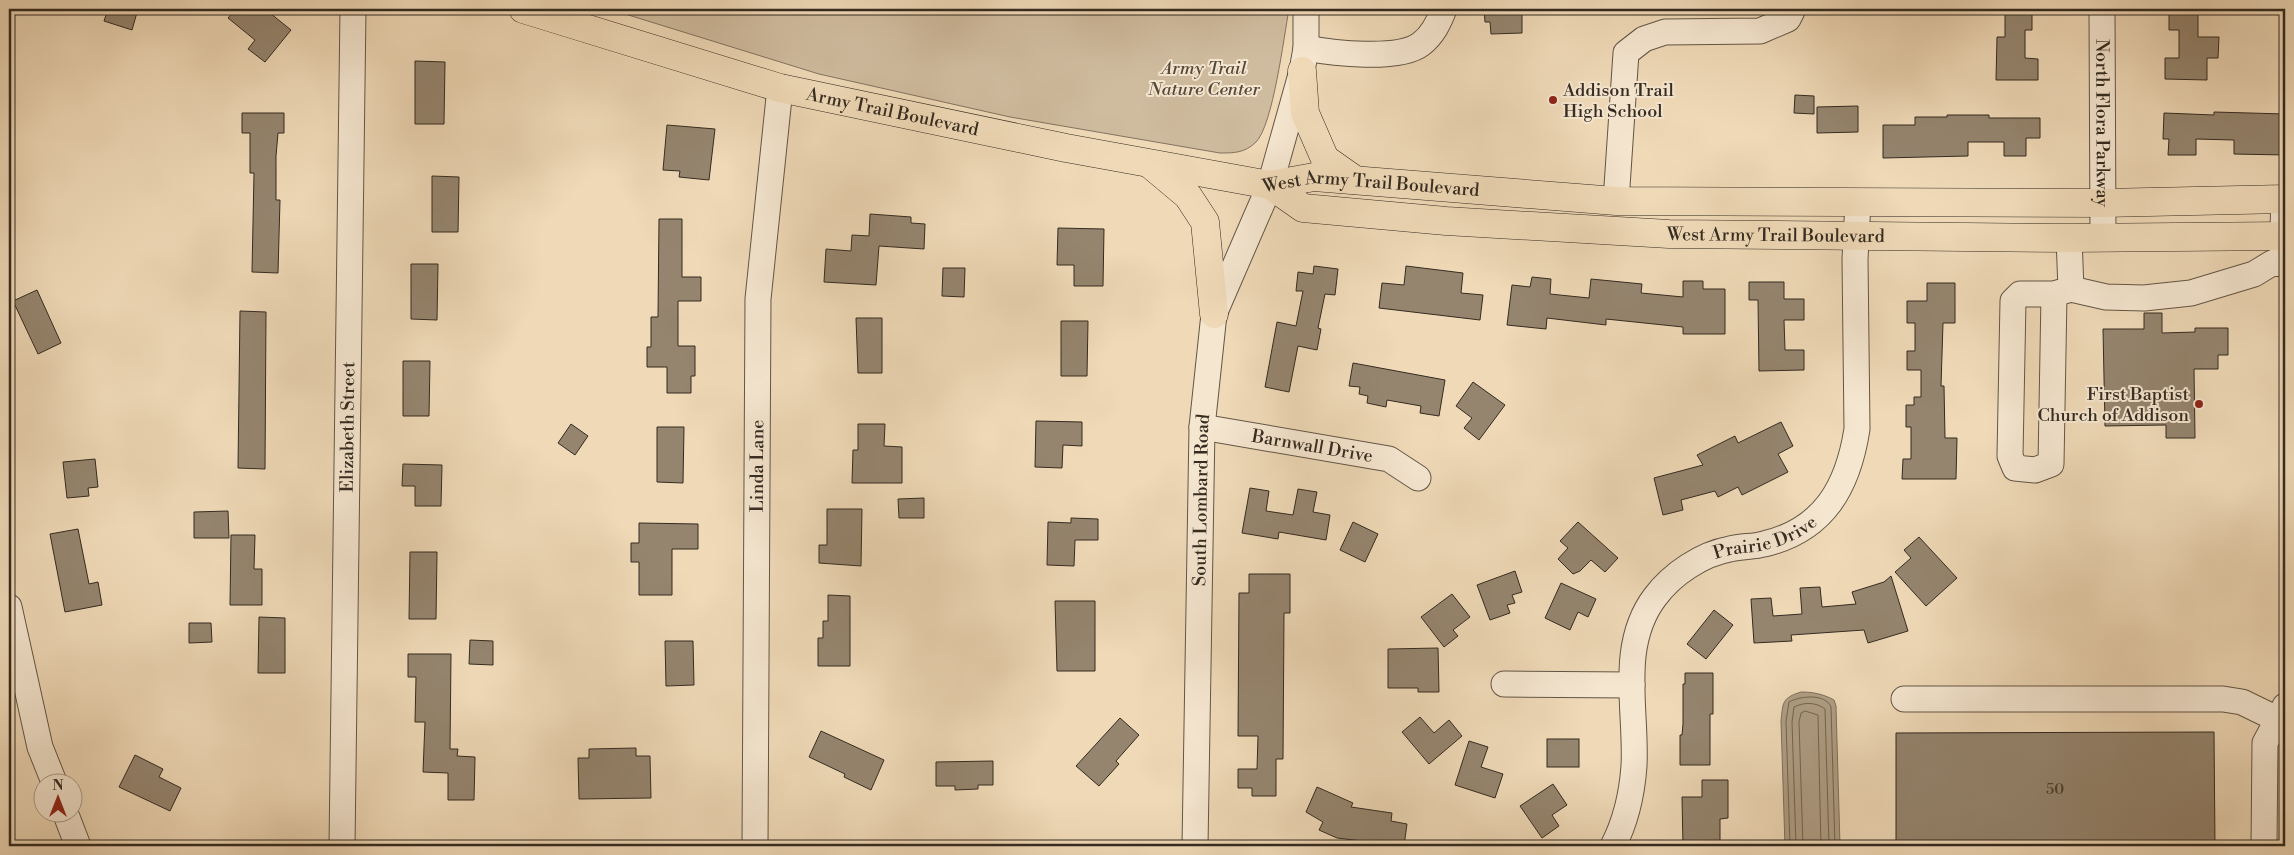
<svg xmlns="http://www.w3.org/2000/svg" width="2294" height="855" font-family="'Libre Bodoni',serif">
	<rect width="100%" height="100%" fill="#efd9b7"/>
	<filter id="stains"><feTurbulence type="fractalNoise" baseFrequency=".004" numOctaves="4"/><feColorMatrix values="0 0 0 0 .2 0 0 0 0 .09 0 0 0 0 .02 0 0 0 .5 -.17"/></filter>
	<radialGradient id="worn" r=".72"><stop offset=".6" stop-color="#630" stop-opacity="0"/><stop offset="1" stop-color="#630" stop-opacity=".3"/></radialGradient>
	<path fill="#cfbb9e" stroke="#827360" d="M609 9H1289C1284 36 1273 125 1256 142 1245 153 1234 153 1220 153L1010 117 819 74Z"/>
	<path fill="#af9e84" stroke="#7e705c" d="M1801 692C1813 692 1823 694 1834 700L1836 706 1840 846H1785L1781 721C1783 702 1782 698 1801 692Z"/>
	<g fill="none" stroke-linecap="round" stroke-linejoin="round">
		<g stroke="#726452" stroke-width="1">
			<path d="M1790 846 1786 721 1789 702C1800 696 1825 693 1831 707L1835 846"/>
			<path d="M1796 846 1792 722 1794 707C1804 702 1816 702 1825 709L1829 846"/>
			<path d="M1803 846 1799 722 1801 713 1805 711 1818 715 1821 846"/>
		</g>
	</g>
	<g fill="#95856f" stroke="#342b21">
		<path d="M108 9H138L132 30 104 21Z"/>
		<path d="M236 9H265L291 30 265 62 248 49 255 40 228 18Z"/>
		<path d="M1484 9H1522V33L1491 34 1490 22H1485Z"/>
		<path d="M2005 9H2032V30H2025V58L2038 59V80H1996L1997 37H2005Z"/>
		<path d="M2169 9H2198V37H2219L2218 58H2207V80L2165 79V58H2179V30H2169Z"/>
		<path d="M415 61 445 62 444 124H415Z"/>
		<path d="M1795 95 1814 96V114L1794 113Z"/>
		<path d="M1858 106V132L1817 133V107Z"/>
		<path d="M2214 112 2285 114V155L2234 154V140L2196 139V155H2168L2169 139H2163L2164 113 2214 115Z"/>
		<path d="M242 113H284V133H278L276 156V200H280L278 273 252 272 254 173H250V133H242Z"/>
		<path d="M1947 115H1989V118H2040V138H2026V156H2004V142H1968V156L1883 158V125H1915V117H1947Z"/>
		<path d="M667 125 715 129 709 180 679 177 680 171 663 170Z"/>
		<path d="M432 176 459 177 458 232H432Z"/>
		<path d="M870 214 911 217V223L925 224 924 249 879 246 876 285 824 282 826 249 851 251 852 235 869 236Z"/>
		<path d="M659 219H682V277H701V301H678V346H695V376H691V393H667V367H647V347H651V317H658Z"/>
		<path d="M1058 228 1104 229 1103 286H1074V265H1057Z"/>
		<path d="M411 264H438L437 320 411 319Z"/>
		<path d="M1314 266 1338 269 1335 295 1325 294 1318 328 1321 329 1317 350 1298 346 1289 392 1265 387 1277 322 1296 326 1303 291H1296L1298 272 1313 274Z"/>
		<path d="M1406 266 1463 273 1461 293 1483 295 1480 320 1379 308 1382 283 1404 285Z"/>
		<path d="M943 268H965L964 297 942 296Z"/>
		<path d="M1532 277 1551 279 1550 294 1589 298 1591 279 1642 284 1641 293 1683 297V281H1703V289H1725V334H1683V327L1606 319V325L1547 318 1546 329 1507 325 1512 285 1530 287Z"/>
		<path d="M1749 282H1784V299H1804V320H1784L1785 350H1804V370L1759 371 1758 300H1749Z"/>
		<path d="M1927 283H1955V323H1943L1941 386H1944L1945 438H1957L1956 479H1902L1903 459H1911V427H1906V405H1914V397H1921V370H1907V351H1915V323H1907V301H1927Z"/>
		<path d="M37 290 61 343 38 354 13 301Z"/>
		<path d="M240 311 266 312 265 469 238 468Z"/>
		<path d="M2144 313H2162V333L2195 332V328H2228V355H2218V369H2194L2195 438H2166V425L2105 426 2103 329H2144Z"/>
		<path d="M856 318H882V373H858Z"/>
		<path d="M1061 321H1088L1087 376H1061Z"/>
		<path d="M403 361H430L429 416H403Z"/>
		<path d="M1353 363 1445 380 1439 416 1420 413 1421 406 1387 400 1386 407 1367 403 1368 396 1359 394 1360 387 1349 386Z"/>
		<path d="M1473 382 1505 405 1479 440 1464 428 1472 418 1456 406Z"/>
		<path d="M1036 421 1082 422V446L1063 445 1062 468 1035 467Z"/>
		<path d="M1781 422 1793 446 1778 454 1788 472 1742 495 1738 487 1718 497 1715 491 1681 500 1683 510 1663 515 1654 478 1703 465 1697 455 1735 436 1738 443Z"/>
		<path d="M571 424 588 436 575 455 558 443Z"/>
		<path d="M858 424H885L884 446 902 447V483H852L853 450H858Z"/>
		<path d="M657 427H684L683 483 657 482Z"/>
		<path d="M95 459 98 487 88 488 89 496 67 498 63 462Z"/>
		<path d="M403 464 442 465 441 506H415V486H402Z"/>
		<path d="M1250 488 1269 491 1266 511 1293 515 1298 489 1317 492 1313 512 1330 515 1326 540 1279 532 1278 539 1242 533Z"/>
		<path d="M924 498V518H899L898 499Z"/>
		<path d="M827 509H862L861 566 819 563V545H827Z"/>
		<path d="M228 511 229 538H194V512Z"/>
		<path d="M1071 518 1098 519V540H1075L1074 566 1047 565 1048 522 1071 523Z"/>
		<path d="M1353 522 1378 534 1365 562 1340 550Z"/>
		<path d="M1578 522 1618 558 1605 572 1591 560 1580 571 1573 574 1558 559 1568 548 1560 541Z"/>
		<path d="M639 523 698 524V549H672V595H639V562H631V543H639Z"/>
		<path d="M78 529 89 584 98 582 102 605 65 612 50 534Z"/>
		<path d="M231 535H255L254 569H262V605H230Z"/>
		<path d="M1919 537 1957 578 1926 606 1895 572 1911 558 1904 550Z"/>
		<path d="M410 552H437L436 619H409Z"/>
		<path d="M1515 571 1522 592 1512 595 1515 603 1507 605 1510 613 1490 620 1477 585Z"/>
		<path d="M1249 574H1290V613H1284L1283 759H1276V796H1252V788H1238V769H1257L1258 736H1238L1239 593H1249Z"/>
		<path d="M1891 576 1908 631 1868 643 1864 630 1791 635 1792 641 1754 643 1751 599 1771 598 1773 616 1802 614 1800 588 1820 587 1822 607 1856 604 1852 592 1884 582Z"/>
		<path d="M1561 583 1596 599 1588 617 1578 612 1570 630 1545 618Z"/>
		<path d="M1452 594 1470 617 1453 630 1458 636 1444 647 1421 617Z"/>
		<path d="M828 595 850 596V666H818V638H823V621H828Z"/>
		<path d="M1055 601H1095V671H1057Z"/>
		<path d="M1714 610 1733 625 1706 659 1687 644Z"/>
		<path d="M259 617 285 618V673H258Z"/>
		<path d="M189 623H211L212 642 189 643Z"/>
		<path d="M470 640 493 641V665L469 664Z"/>
		<path d="M665 641H693L694 685 666 686Z"/>
		<path d="M1438 648 1439 692H1418V688H1388V649Z"/>
		<path d="M408 654H451L450 749H458L457 756 475 757 474 800H448V773L423 772 425 722H415L416 677H408Z"/>
		<path d="M1685 673H1713V714H1710V765H1680V735H1682L1683 724V684H1685Z"/>
		<path d="M1420 717 1434 733 1449 720 1462 736 1429 764 1402 732Z"/>
		<path d="M1120 718 1139 735 1116 761 1119 764 1099 786 1076 766Z"/>
		<path d="M821 731 884 760 871 790 844 777 845 774 809 757Z"/>
		<path d="M2214 732 2215 846H1896V733Z"/>
		<rect x="1547" y="739" width="32" height="28"/>
		<path d="M1469 741 1488 747 1481 767 1503 774 1495 798 1455 785Z"/>
		<path d="M636 748V756H650L651 798 579 799 578 758H589V749Z"/>
		<path d="M135 755 163 769 159 777 181 788 170 811 119 787Z"/>
		<path d="M993 761V785H978V789L955 790V786H936V762Z"/>
		<path d="M1702 780H1728V818L1720 819V846H1683L1682 797H1702Z"/>
		<path d="M1553 784 1567 805 1552 815 1559 826 1542 838 1520 806Z"/>
		<path d="M1317 787 1353 803 1351 807 1392 813 1391 821 1407 824 1404 846 1337 838 1319 830 1323 822 1306 812Z"/>
	</g>
	<g fill="none" stroke-linecap="round" stroke-linejoin="round">
		<defs>
			<g id="minor">
				<path id="s1" d="M2102 9 2103 238"/>
				<path d="M1306 48C1332 53 1399 61 1421 44 1433 35 1439 22 1444 9"/>
				<path d="M1616 201 1626 53 1644 39 1665 32 1760 31 1788 19 1793 9"/>
				<path d="M2069 238 2071 289"/>
				<path d="M2282 256 2284 199"/>
				<path d="M2054 294H2020L2013 301 2010 456 2015 468 2035 470 2051 464 2054 294 2071 289 2106 297 2144 298 2191 293 2254 274 2272 263 2285 264"/>
				<path id="s2" d="M1202 427 1389 459 1418 478"/>
				<path d="M9 607 40 747 54 782"/>
				<path d="M1504 684 1632 685"/>
				<path d="M1904 699H2223L2242 702 2279 720"/>
				<path d="M65 812 78 846"/>
				<path id="s3" d="M342 846 353 9"/>
				<path id="s4" d="M755 846 758 299 780 88"/>
				<path id="s5" d="M1195 846 1202 427 1214 314 1270 185 1302 71 1306 48V9"/>
				<path id="s6" d="M1613 846C1626 821 1632 794 1634 766 1637 710 1618 646 1655 597 1672 574 1702 554 1730 549 1742 546 1753 547 1764 544 1824 530 1848 487 1857 429L1855 259 1858 202"/>
				<path d="M2264 846 2265 743 2285 706"/>
			</g>
			<g id="major">
				<path id="s7" d="M523 9 780 88 1066 148 1270 185 1314 177 1616 201 2103 203 2285 199"/>
				<path d="M1302 71 1305 113 1325 159 1355 180"/>
				<path d="M1151 165 1188 196 1205 222 1214 314"/>
				<path id="s8" d="M1270 185 1303 208 1446 221 1669 234 2069 238 2285 236"/>
			</g>
		</defs>
		<use href="#minor" stroke="#635646" stroke-width="27"/>
		<use href="#major" stroke="#342b21" stroke-width="29"/>
		<use href="#minor" stroke="#f5e6d0" stroke-width="25"/>
		<use href="#major" stroke="#efd9b7" stroke-width="28"/>
	</g>
	<g fill="#8f2418" stroke="#f5e6d0" stroke-width="2">
		<circle cx="1553" cy="100" r="5"/>
		<circle cx="2199" cy="404" r="5"/>
	</g>
	<g text-anchor="middle" stroke-width="4" stroke-linejoin="round" paint-order="stroke">
		<g font-size="15" fill="#4c4234">
			<text x="2055" y="794">50</text>
		</g>
		<g font-size="18" font-style="italic" fill="#53483a" stroke="#f5e6d0">
			<text x="1204" y="74">Army Trail<tspan x="1204" dy="21">Nature Center</tspan></text>
		</g>
		<g font-size="18" fill="#342b21" stroke="#f5e6d0" text-anchor="start">
			<text x="1563" y="96">Addison Trail<tspan x="1563" dy="21">High School</tspan></text>
			<text x="2189" y="400" text-anchor="end">First Baptist<tspan x="2189" dy="21">Church of Addison</tspan></text>
		</g>
		<g font-size="18" fill="#342b21" stroke="#f5e6d0">
			<text dy="6" stroke="none"><textPath href="#s7" startOffset="384">Army Trail Boulevard</textPath></text>
			<text dy="6" stroke="none"><textPath href="#s1" startOffset="114">North Flora Parkway</textPath></text>
			<text dy="6" stroke="none"><textPath href="#s7" startOffset="870">West Army Trail Boulevard</textPath></text>
			<text dy="6" stroke="none"><textPath href="#s8" startOffset="514">West Army Trail Boulevard</textPath></text>
			<text dy="6" stroke="none"><textPath href="#s3" startOffset="419">Elizabeth Street</textPath></text>
			<text dy="6" stroke="none"><textPath href="#s2" startOffset="112">Barnwall Drive</textPath></text>
			<text dy="6" stroke="none"><textPath href="#s4" startOffset="380">Linda Lane</textPath></text>
			<text dy="6" stroke="none"><textPath href="#s5" startOffset="346">South Lombard Road</textPath></text>
			<text dy="6" stroke="none"><textPath href="#s6" startOffset="385">Prairie Drive</textPath></text>
		</g>
	</g>
	<rect width="2294" height="855" fill="none" stroke="#efd9b7" stroke-width="30"/>
	<rect x="10" y="10" width="2274" height="835" fill="none" stroke="#342b21" stroke-width="2.5"/>
	<rect x="15" y="15" width="2264" height="825" fill="none" stroke="#342b21"/>
	<g transform="translate(58 798)"><circle r="24" fill="#f5e6d0" stroke="#a89b8a"/>
	<path d="M0-4L9 19L0 12L-9 19Z" fill="#8f2418"/>
	<text y="-8" font-size="14" font-weight="bold" text-anchor="middle" fill="#342b21">N</text>
	</g>
	<rect width="100%" height="100%" filter="url(#stains)"/>
	<rect width="100%" height="100%" fill="url(#worn)"/>
</svg>
